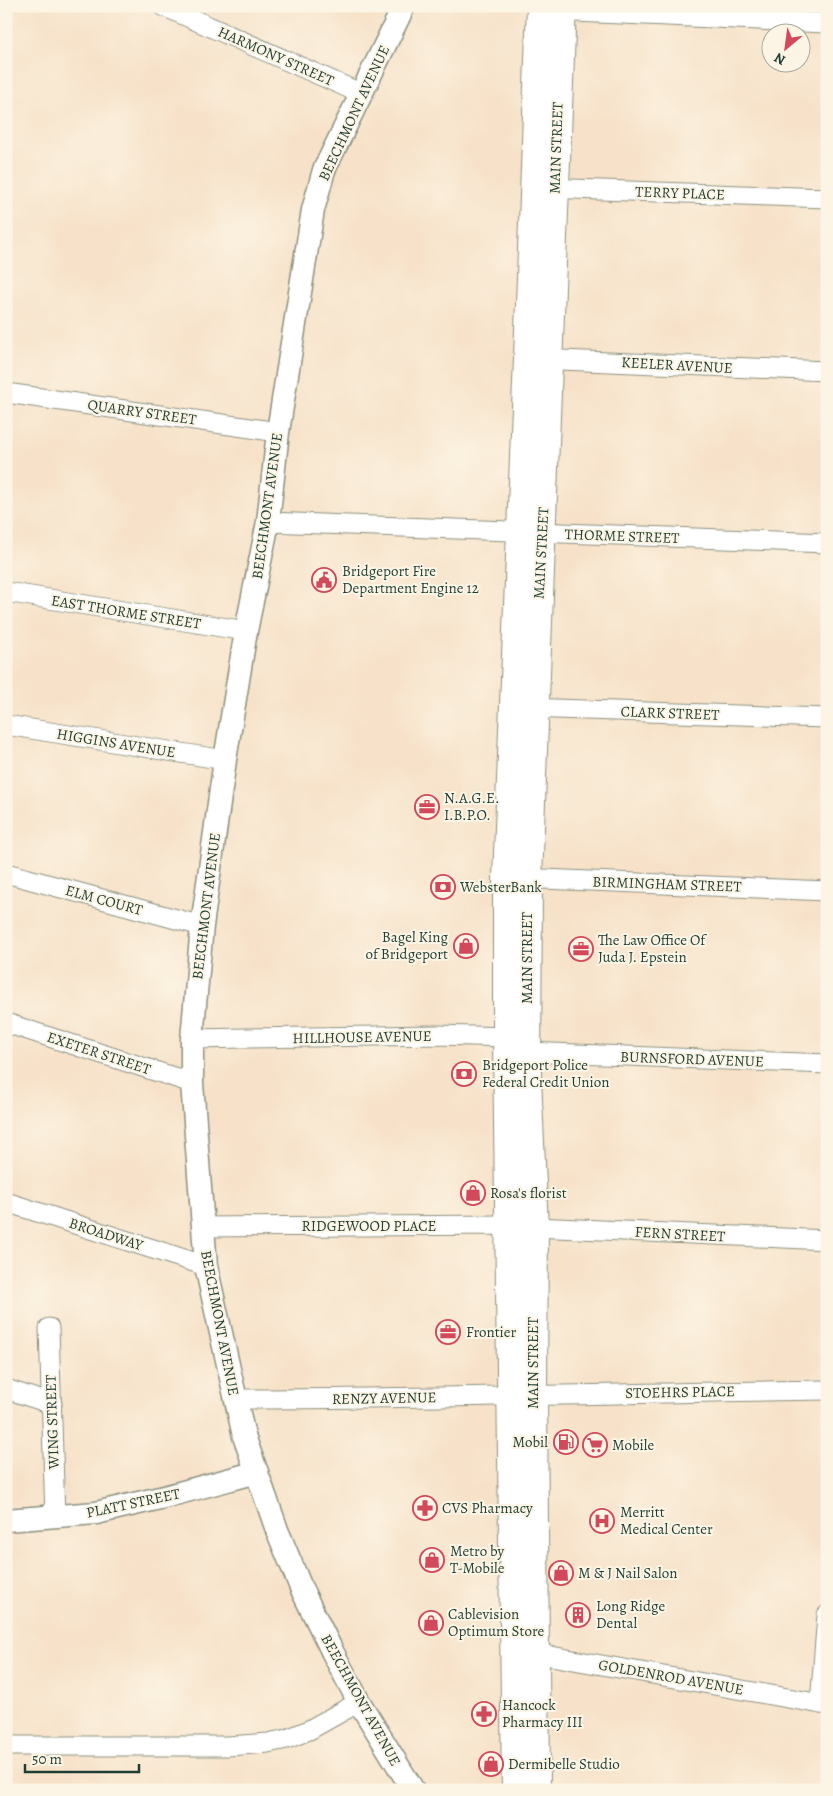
<svg xmlns="http://www.w3.org/2000/svg" width="833" height="1796" font-family="Alegreya,serif">
	<rect width="100%" height="100%" fill="#fcf5e5"/>
	<filter id="ink" filterUnits="userSpaceOnUse"><feTurbulence type="fractalNoise" baseFrequency=".02" numOctaves="2"/><feDisplacementMap in="SourceGraphic" scale="10" xChannelSelector="R" yChannelSelector="G"/><feConvolveMatrix kernelMatrix="1 2 1 2 8 2 1 2 1" color-interpolation-filters="sRGB"/></filter>
	<filter id="wash" filterUnits="userSpaceOnUse"><feTurbulence type="fractalNoise" baseFrequency=".0096" numOctaves="4" result="noise"/><feDisplacementMap in="SourceGraphic" scale="20" xChannelSelector="R" yChannelSelector="G"/><feGaussianBlur stdDeviation="1.12" result="paint"/><feColorMatrix in="noise" values="0 0 0 0 0 0 0 0 0 0 0 0 0 0 0 0 0 1.4 0 .05"/><feComposite in="paint" operator="in"/></filter>
	<g filter="url(#wash)">
		<rect width="100%" height="100%" fill="#f7e2c9"/>
	</g>
	<g filter="url(#ink)">
		<g fill="none" stroke-linecap="round" stroke-linejoin="round">
			<defs>
				<g id="minor">
					<path d="M163 6 362 94"/>
					<path d="M552 11 827 23"/>
					<path d="M544 188 827 198"/>
					<path d="M537 359 827 371"/>
					<path d="M6 393 278 432"/>
					<path d="M268 522 827 543"/>
					<path d="M6 592 246 631"/>
					<path d="M524 708 827 718"/>
					<path d="M6 725 225 760"/>
					<path d="M6 873 202 926"/>
					<path d="M518 878 827 891"/>
					<path d="M6 1023 192 1083"/>
					<path d="M192 1039 438 1035 507 1037 527 1052 827 1064"/>
					<path d="M6 1202 206 1266"/>
					<path d="M203 1227 508 1225 534 1227 827 1240"/>
					<path d="M49 1328 55 1517"/>
					<path d="M6 1389 52 1404"/>
					<path d="M235 1399C432 1399 629 1393 827 1390"/>
					<path d="M523 1650 551 1656 827 1705"/>
					<path d="M820 1704 827 1615"/>
					<path d="M6 1746H228L268 1743 287 1739 309 1730 359 1702"/>
				</g>
				<g id="tertiary">
					<path d="M404 6 324 170 313 210 278 432 268 522 246 631 225 760 202 926 192 1039V1083L206 1266 244 1436 277 1530 302 1590 333 1653 359 1702 413 1790"/>
					<path d="M6 1520 96 1513 160 1498 257 1472"/>
				</g>
				<g id="primary">
					<path d="M516 1790 507 1037V878L528 358 541 6"/>
					<path d="M536 1790 533 1394 534 1227 527 1079 528 879 562 6"/>
				</g>
			</defs>
			<use href="#minor" stroke="#8b907e" stroke-width="21"/>
			<use href="#tertiary" stroke="#8b907e" stroke-width="25"/>
			<use href="#primary" stroke="#8b907e" stroke-width="30"/>
			<use href="#minor" stroke="#fff" stroke-width="19"/>
			<use href="#tertiary" stroke="#fff" stroke-width="22"/>
			<use href="#primary" stroke="#fff" stroke-width="28"/>
		</g>
	</g>
	<defs>
		<symbol id="civic-ring" viewBox="-11 -11 22 22"><circle r="9.5" fill="#fcf5e5" stroke="#d1495b" stroke-width="1.5"/><path d="M-.6-6.5H3V-4.5H.6V-3L4-1V1h2V6H-6V1h2V-1L-.6-3ZM-1.2 2.5V6h2.4V2.5Z" fill="#d1495b"/></symbol>
		<symbol id="office-ring" viewBox="-11 -11 22 22"><circle r="9.5" fill="#fcf5e5" stroke="#d1495b" stroke-width="1.5"/><path d="M-6-3h4V-5.5h4V-3h4V5H-6ZM-1-4.5V-3h2v-1.5ZM-6 0V1H6V0Z" fill="#d1495b"/></symbol>
		<symbol id="bank-ring" viewBox="-11 -11 22 22"><circle r="9.5" fill="#fcf5e5" stroke="#d1495b" stroke-width="1.5"/><path d="M-6-4H6V4H-6ZM0-2.3a2.3 2.3 0 1 0 0 4.6a2.3 2.3 0 1 0 0-4.6Z" fill="#d1495b"/></symbol>
		<symbol id="shop-ring" viewBox="-11 -11 22 22"><circle r="9.5" fill="#fcf5e5" stroke="#d1495b" stroke-width="1.5"/><path d="M-5-2.5h2.3a2.7 3.5 0 0 1 5.4 0H5L5.5 6h-11ZM-1.5-2.5h3a1.5 2.3 0 0 0-3 0Z" fill="#d1495b"/></symbol>
		<symbol id="fuel-ring" viewBox="-11 -11 22 22"><circle r="9.5" fill="#fcf5e5" stroke="#d1495b" stroke-width="1.5"/><path d="M-5.5-6h7V0h2V4h1.3V-2.5L3-4.5l.8-.8L6-3V5H2.5V1h-1V6h-7ZM-4.2-4.7v3.2H.2V-4.7Z" fill="#d1495b"/></symbol>
		<symbol id="supermarket-ring" viewBox="-11 -11 22 22"><circle r="9.5" fill="#fcf5e5" stroke="#d1495b" stroke-width="1.5"/><path d="M-6-5.5h2.5l.6 2H6L4.5 2H-2.5L-4.4-4H-6ZM-1.5 3.2a1.3 1.3 0 1 0 .1 0ZM3 3.2a1.3 1.3 0 1 0 .1 0Z" fill="#d1495b"/></symbol>
		<symbol id="pharmacy-ring" viewBox="-11 -11 22 22"><circle r="9.5" fill="#fcf5e5" stroke="#d1495b" stroke-width="1.5"/><path d="M-2-6h4v4h4v4h-4v4h-4v-4h-4v-4h4Z" fill="#d1495b"/></symbol>
		<symbol id="hospital-ring" viewBox="-11 -11 22 22"><circle r="9.5" fill="#fcf5e5" stroke="#d1495b" stroke-width="1.5"/><path d="M-5-5h3v3.5h4V-5h3V5h-3V1.5h-4V5h-3Z" fill="#d1495b"/></symbol>
		<symbol id="building-ring" viewBox="-11 -11 22 22"><circle r="9.5" fill="#fcf5e5" stroke="#d1495b" stroke-width="1.5"/><path d="M-4-6H4V6H1V3H-1V6H-4ZM-2.5-4.3h1.7v1.8h-1.7ZM.8-4.3h1.7v1.8H.8ZM-2.5-1h1.7V.8h-1.7ZM.8-1h1.7V.8H.8Z" fill="#d1495b"/></symbol>
	</defs>
	<g fill-rule="evenodd">
		<use href="#civic-ring" x="310" y="566" width="28" height="28"/>
		<use href="#office-ring" x="413" y="793" width="28" height="28"/>
		<use href="#bank-ring" x="429" y="873" width="28" height="28"/>
		<use href="#shop-ring" x="452" y="932" width="28" height="28"/>
		<use href="#office-ring" x="567" y="935" width="28" height="28"/>
		<use href="#bank-ring" x="450" y="1060" width="28" height="28"/>
		<use href="#shop-ring" x="459" y="1179" width="28" height="28"/>
		<use href="#office-ring" x="434" y="1318" width="28" height="28"/>
		<use href="#fuel-ring" x="552" y="1428" width="28" height="28"/>
		<use href="#supermarket-ring" x="581" y="1431" width="28" height="28"/>
		<use href="#pharmacy-ring" x="411" y="1494" width="28" height="28"/>
		<use href="#hospital-ring" x="588" y="1507" width="28" height="28"/>
		<use href="#shop-ring" x="418" y="1546" width="28" height="28"/>
		<use href="#shop-ring" x="547" y="1559" width="28" height="28"/>
		<use href="#building-ring" x="564" y="1601" width="28" height="28"/>
		<use href="#shop-ring" x="417" y="1609" width="28" height="28"/>
		<use href="#pharmacy-ring" x="470" y="1700" width="28" height="28"/>
		<use href="#shop-ring" x="477" y="1750" width="28" height="28"/>
	</g>
	<g text-anchor="middle" stroke-width="4" stroke-linejoin="round" paint-order="stroke">
		<g font-size="15" fill="#1f3d34" stroke="#fcf5e5">
			<text transform="translate(276 56) rotate(24)" y="5">HARMONY STREET</text>
			<text transform="translate(354 113) rotate(-65)" y="5">BEECHMONT AVENUE</text>
			<text transform="translate(556 148) rotate(-88)" y="5">MAIN STREET</text>
			<text transform="translate(680 193) rotate(2)" y="5">TERRY PLACE</text>
			<text transform="translate(677 365) rotate(3)" y="5">KEELER AVENUE</text>
			<text transform="translate(142 412) rotate(8)" y="5">QUARRY STREET</text>
			<text transform="translate(267 506) rotate(-82)" y="5">BEECHMONT AVENUE</text>
			<text transform="translate(622 536) rotate(2)" y="5">THORME STREET</text>
			<text transform="translate(541 553) rotate(-87)" y="5">MAIN STREET</text>
			<text transform="translate(126 612) rotate(9)" y="5">EAST THORME STREET</text>
			<text transform="translate(670 713) rotate(2)" y="5">CLARK STREET</text>
			<text transform="translate(116 743) rotate(9)" y="5">HIGGINS AVENUE</text>
			<text transform="translate(667 884) rotate(2)" y="5">BIRMINGHAM STREET</text>
			<text transform="translate(104 900) rotate(15)" y="5">ELM COURT</text>
			<text transform="translate(206 906) rotate(-83)" y="5">BEECHMONT AVENUE</text>
			<text transform="translate(527 958) rotate(-90)" y="5">MAIN STREET</text>
			<text transform="translate(362 1037) rotate(-1)" y="5">HILLHOUSE AVENUE</text>
			<text transform="translate(99 1053) rotate(18)" y="5">EXETER STREET</text>
			<text transform="translate(692 1059) rotate(2)" y="5">BURNSFORD AVENUE</text>
			<text x="369" y="1231">RIDGEWOOD PLACE</text>
			<text transform="translate(106 1234) rotate(18)" y="5">BROADWAY</text>
			<text transform="translate(680 1234) rotate(3)" y="5">FERN STREET</text>
			<text transform="translate(220 1323) rotate(79)" y="5">BEECHMONT AVENUE</text>
			<text transform="translate(533 1363) rotate(-90)" y="5">MAIN STREET</text>
			<text transform="translate(680 1392) rotate(-1)" y="5">STOEHRS PLACE</text>
			<text transform="translate(384 1398) rotate(-1)" y="5">RENZY AVENUE</text>
			<text transform="translate(52 1422) rotate(-92)" y="5">WING STREET</text>
			<text transform="translate(133 1503) rotate(-12)" y="5">PLATT STREET</text>
			<text transform="translate(671 1677) rotate(10)" y="5">GOLDENROD AVENUE</text>
			<text transform="translate(361 1700) rotate(61)" y="5">BEECHMONT AVENUE</text>
		</g>
		<g font-size="15" fill="#1f3d34" stroke="#fcf5e5" text-anchor="start">
			<text x="342" y="576">Bridgeport Fire<tspan x="342" dy="17">Department Engine 12</tspan></text>
			<text x="444" y="803">N.A.G.E.<tspan x="444" dy="17">I.B.P.O.</tspan></text>
			<text x="460" y="892">WebsterBank</text>
			<text x="448" y="942" text-anchor="end">Bagel King<tspan x="448" dy="17">of Bridgeport</tspan></text>
			<text x="598" y="945">The Law Office Of<tspan x="598" dy="17">Juda J. Epstein</tspan></text>
			<text x="482" y="1070">Bridgeport Police<tspan x="482" dy="17">Federal Credit Union</tspan></text>
			<text x="490" y="1198">Rosa's florist</text>
			<text x="466" y="1337">Frontier</text>
			<text x="548" y="1447" text-anchor="end">Mobil</text>
			<text x="612" y="1450">Mobile</text>
			<text x="442" y="1513">CVS Pharmacy</text>
			<text x="620" y="1517">Merritt<tspan x="620" dy="17">Medical Center</tspan></text>
			<text x="450" y="1556">Metro by<tspan x="450" dy="17">T-Mobile</tspan></text>
			<text x="578" y="1578">M &amp; J Nail Salon</text>
			<text x="596" y="1611">Long Ridge<tspan x="596" dy="17">Dental</tspan></text>
			<text x="448" y="1619">Cablevision<tspan x="448" dy="17">Optimum Store</tspan></text>
			<text x="502" y="1710">Hancock<tspan x="502" dy="17">Pharmacy III</tspan></text>
			<text x="508" y="1769">Dermibelle Studio</text>
		</g>
	</g>
	<rect width="833" height="1796" fill="none" stroke="#fcf5e5" stroke-width="25"/>
	<g transform="translate(786 48) rotate(209)"><circle r="24" fill="#fcf5e5" stroke="#a4ab9e"/>
	<path d="M0-4L9 19L0 12L-9 19Z" fill="#d1495b"/>
	<text y="-8" font-size="14" font-weight="bold" text-anchor="middle" fill="#1f3d34">N</text>
	</g>
	<path d="M25 1764v8h114v-8" fill="none" stroke="#1f3d34" stroke-width="2.5"/>
	<text x="32" y="1764" font-size="15" fill="#1f3d34" stroke="#fcf5e5" stroke-width="4" paint-order="stroke">50 m</text>
</svg>
